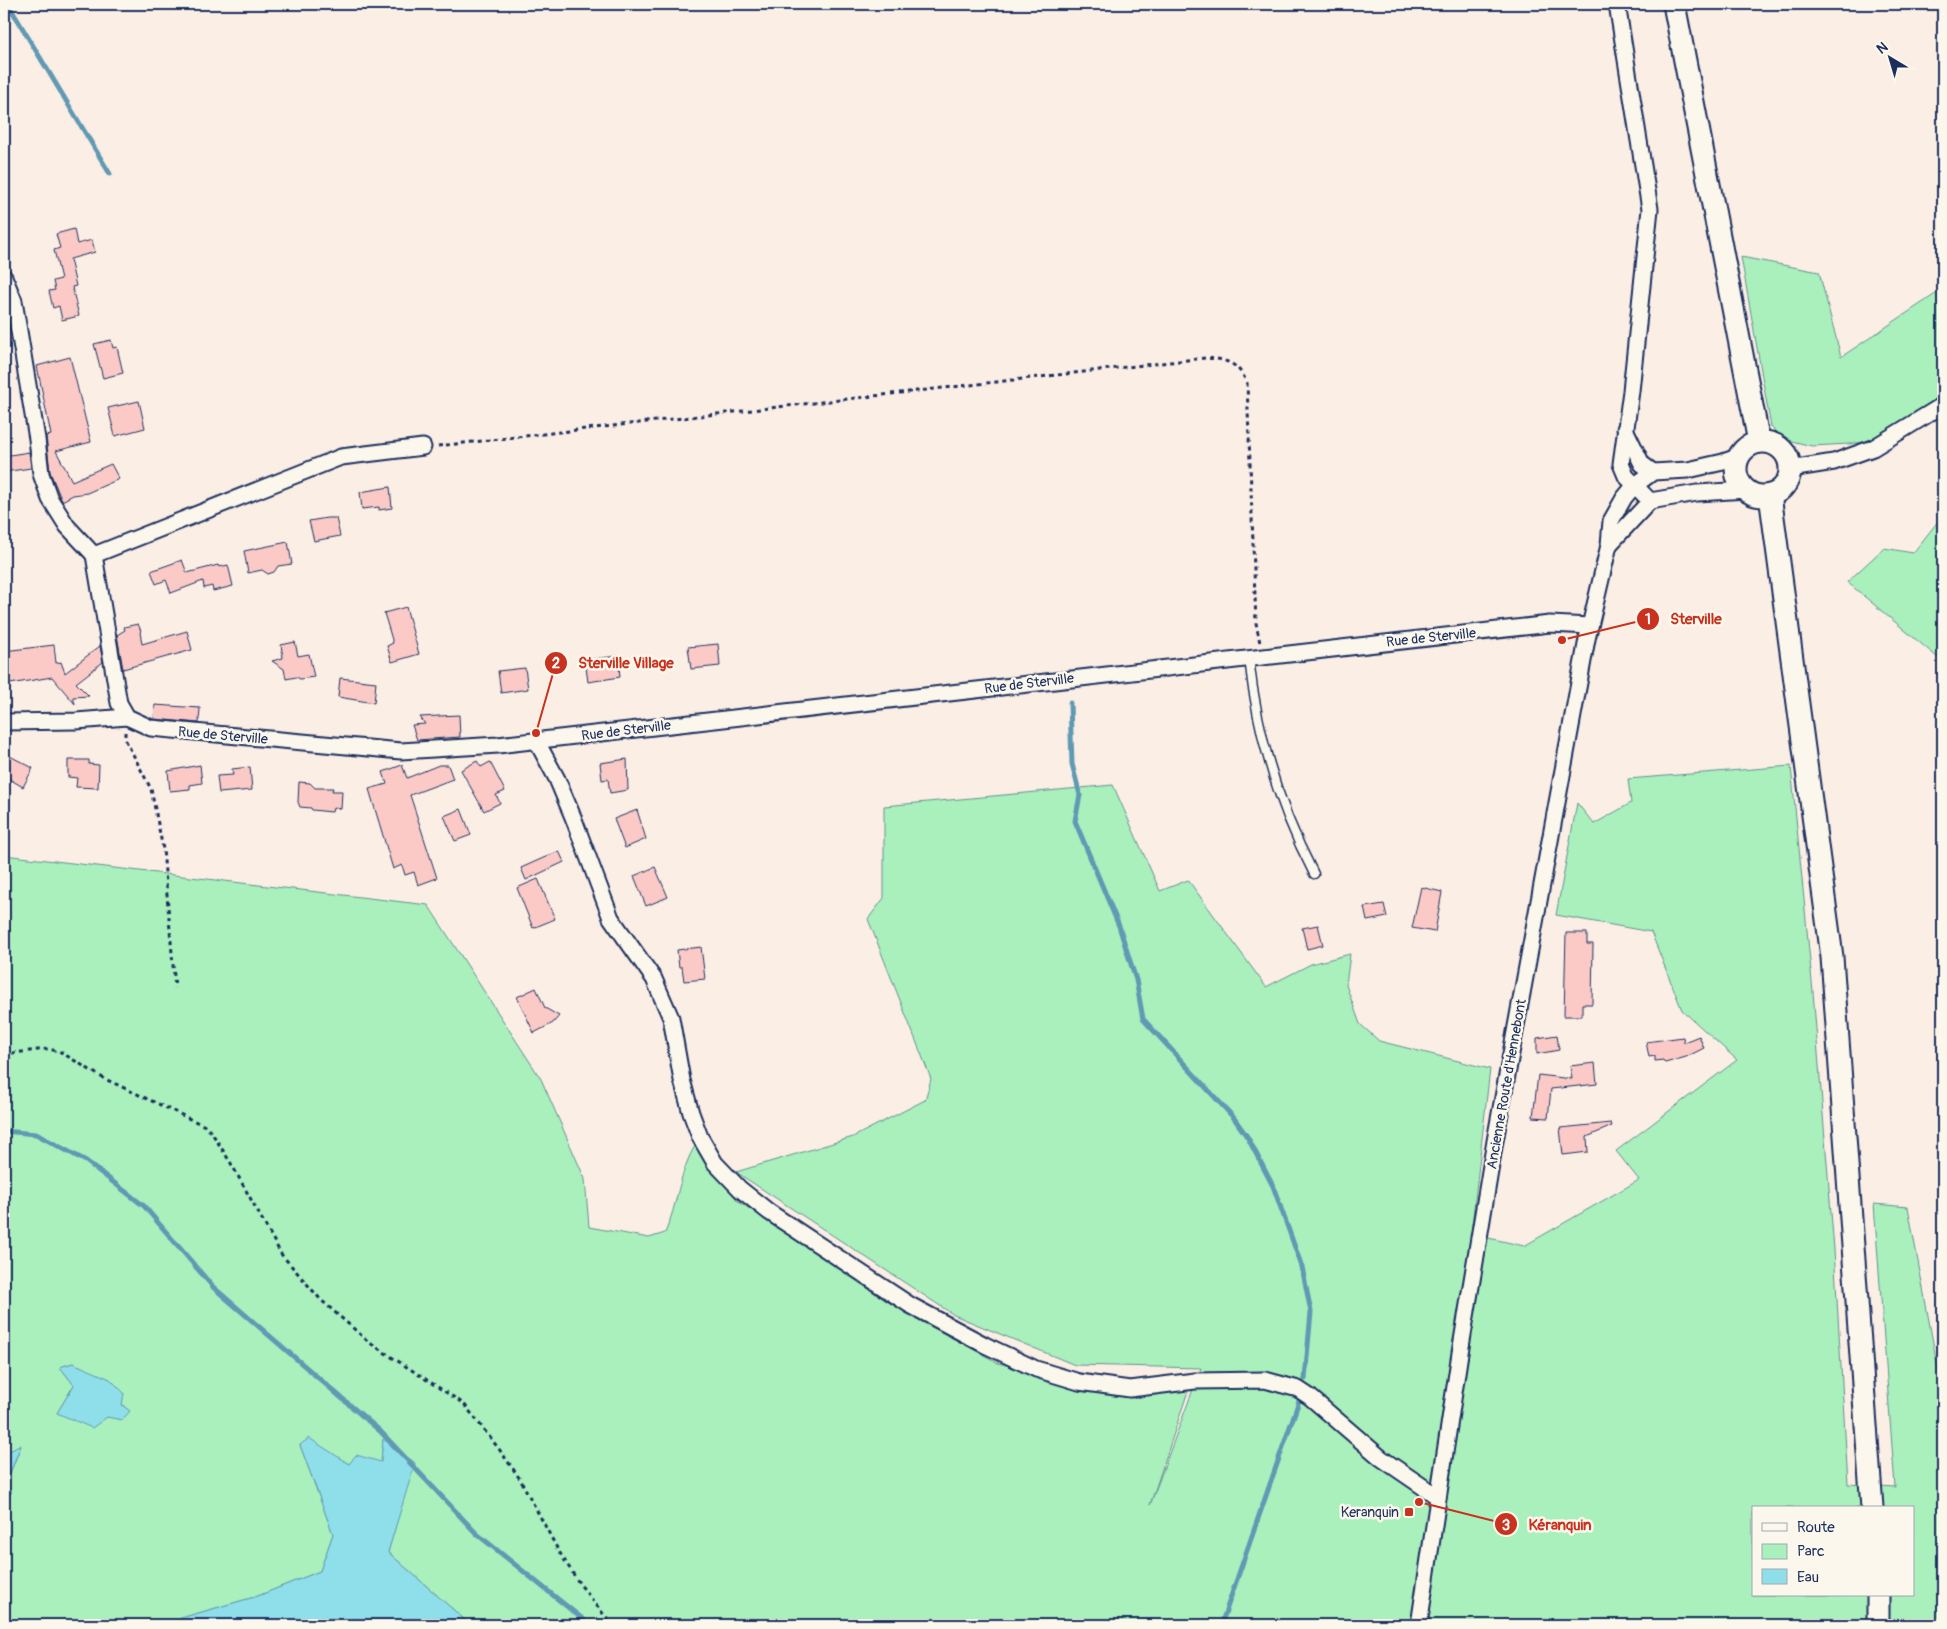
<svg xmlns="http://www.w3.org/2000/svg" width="1947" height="1629" font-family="Pangolin,sans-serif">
	<rect width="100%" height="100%" fill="#fbeee5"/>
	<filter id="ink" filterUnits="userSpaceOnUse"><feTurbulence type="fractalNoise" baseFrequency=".02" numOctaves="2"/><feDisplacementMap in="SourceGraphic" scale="10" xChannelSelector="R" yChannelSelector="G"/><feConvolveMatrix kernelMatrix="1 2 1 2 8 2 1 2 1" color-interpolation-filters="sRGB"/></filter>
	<g filter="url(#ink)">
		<g fill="#a9f0bd" stroke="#62908e" fill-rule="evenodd">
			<path d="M1741 257 1819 272 1841 357 1943 289V394L1871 441 1849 444 1812 446 1783 439 1771 427Z"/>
			<path d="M1943 515V662L1847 582 1884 548 1913 553Z"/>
			<path d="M1791 766 1813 992 1834 1249 1848 1484 1895 1487 1874 1204 1908 1207 1943 1397V1625H460L466 1621 388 1552 414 1462 383 1440 381 1462 349 1464 300 1445 333 1534 320 1571 258 1596 181 1618 173 1625H4V1500L12 1492 4 1488 21 1446 4 1454V855L428 905 541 1079 585 1179 589 1227 649 1238 665 1233C678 1204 679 1171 696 1144L738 1201 888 1302 998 1363 1126 1395 1188 1391 1150 1505 1201 1368 1075 1365 954 1315 736 1172 853 1137 925 1100 931 1079 868 919 884 898V806L1113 785 1160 891 1188 880 1266 987 1311 964 1350 954 1346 985 1360 1024 1379 1041 1490 1069 1471 1234 1524 1246 1639 1180 1616 1151 1737 1060 1682 1010 1651 932 1556 915 1577 803 1594 824 1631 803 1628 779ZM73 1363 89 1371 129 1411 107 1417 57 1413 74 1385 60 1367ZM1753 1508H1913V1595H1753Z"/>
		</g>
		<g fill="#8fdfeb" stroke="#6199b3">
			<path d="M73 1363 110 1379 124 1393 122 1405 130 1411 122 1420 107 1417 92 1428 57 1413 74 1385 60 1367Z"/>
			<path d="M309 1438 349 1464 356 1455 381 1462 383 1439 415 1463 388 1552 466 1621 460 1625H173L181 1618 258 1596 320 1571 333 1534 300 1445Z"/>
			<path d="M21 1445 4 1488 12 1491 4 1500V1454Z"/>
		</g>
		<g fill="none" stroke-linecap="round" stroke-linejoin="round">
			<g stroke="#6199b3" stroke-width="5">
				<path d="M8 4 110 174"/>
				<path d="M1070 703 1072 764 1080 795 1075 821 1119 926 1136 980 1143 1019 1234 1118 1248 1138 1273 1186 1302 1267 1311 1312 1305 1379"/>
				<path d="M4 1131 36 1134 86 1161 144 1206 213 1287 380 1431 477 1534 590 1625"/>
				<path d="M1221 1625 1300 1398"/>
			</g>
		</g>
		<g fill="#fbcac7" stroke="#1b2f5e">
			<path d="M74 229 77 244 92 240 95 252 70 259 76 286 72 287 79 316 62 320 59 306 53 308 49 291 55 290 53 281 61 279 54 250 60 248 56 234Z"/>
			<path d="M111 340 113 348 117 347 123 373 103 378 94 344Z"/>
			<path d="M70 357 91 442 56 451 72 481 111 464 119 479 87 493 73 495 62 501 50 472 46 436 51 435 37 366Z"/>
			<path d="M139 401 145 428 115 436 108 408Z"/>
			<path d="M29 452 31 468 4 472V456Z"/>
			<path d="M390 487 392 508 379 510V507L362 509 360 492Z"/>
			<path d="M327 518H336L340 536 314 541 309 521Z"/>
			<path d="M288 542 292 564 278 566 274 572 268 574 262 570 248 573 244 551Z"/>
			<path d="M182 560 187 573 218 565 219 567 228 565 233 586 213 591 212 586 204 588 203 581 171 593 166 580 156 584 151 571Z"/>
			<path d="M406 607 419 654 392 662 387 646 393 643 384 613Z"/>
			<path d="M138 624 141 631 140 632 142 644 187 631 192 650 123 669 117 635 125 630 124 627Z"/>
			<path d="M295 642 298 656 309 654 314 677 300 679 296 677 286 679 284 669 272 661 283 658 281 645Z"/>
			<path d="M718 644 720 666 691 669 688 647Z"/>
			<path d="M54 645 56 663 61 662 65 673 100 646 103 662 76 683 89 696 73 697 75 704 52 677 4 685V651Z"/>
			<path d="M618 656 620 677 588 682 585 660Z"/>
			<path d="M525 668 528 689 501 693 498 671Z"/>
			<path d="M340 678 376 682 374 703 338 697Z"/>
			<path d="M155 705 200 708 199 723 154 719Z"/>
			<path d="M459 715 460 737 417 740 412 725 425 724 420 717Z"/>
			<path d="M4 753 33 768 23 787 4 776Z"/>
			<path d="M627 759 628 790 610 793 608 779 602 780 600 763Z"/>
			<path d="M68 760H89V764L99 765 98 788 76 787 77 778 68 777Z"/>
			<path d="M477 761 481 767 490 762 505 791 496 795 500 803 484 811 461 770Z"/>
			<path d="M200 765 202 783 190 785V789L170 791 168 771Z"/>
			<path d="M402 765 407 778 439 765H448L453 779 410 795 437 878 418 885 414 872 405 875 402 865 393 869 369 789 387 784 383 772Z"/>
			<path d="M250 767 252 790 219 793 217 776 233 775 232 769Z"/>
			<path d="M299 782 310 783 315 788H333L332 791H342L341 809 333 808 332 812 312 810 311 808 300 807 298 802Z"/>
			<path d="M461 809 471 835 455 841 444 816Z"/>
			<path d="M637 810 646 839 625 848 614 819Z"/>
			<path d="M559 851 564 862 526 880 521 868Z"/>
			<path d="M655 867 668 897 646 906 634 876Z"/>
			<path d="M538 879 555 919 533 928 517 888Z"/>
			<path d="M1421 887 1442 892 1435 932 1412 928Z"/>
			<path d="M1384 904 1387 917 1367 921 1364 907Z"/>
			<path d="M1318 925 1323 945 1307 949 1302 928Z"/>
			<path d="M1566 933H1587V944H1593L1592 1004H1582V1016H1564Z"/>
			<path d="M701 947 705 979 684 981 682 967H679L677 950Z"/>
			<path d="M536 988 545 1008 559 1016 553 1023 534 1033 517 997Z"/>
			<path d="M1557 1035 1559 1050 1537 1054V1038Z"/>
			<path d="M1699 1036 1704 1048 1686 1057 1665 1063 1663 1060 1655 1061V1056L1649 1057 1646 1042 1683 1037 1684 1042Z"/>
			<path d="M1595 1063 1597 1084 1551 1089 1548 1118 1533 1117 1538 1075 1572 1079 1570 1066Z"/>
			<path d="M1611 1123 1612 1126 1587 1137 1588 1152 1563 1155 1560 1128Z"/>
		</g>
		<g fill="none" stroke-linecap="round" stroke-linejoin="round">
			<defs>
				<path id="lane" d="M1249 658C1257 734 1279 807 1314 874"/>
				<g id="street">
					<path d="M1617 4 1650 209 1631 391 1621 464 1626 476 1650 501"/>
					<path d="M4 277 14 301 37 439 41 474 50 499 67 526 94 555 119 703 127 717 151 728 401 751 498 745 1550 624 1590 626"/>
					<path d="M1625 429 1642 464 1653 472"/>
					<path d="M1790 469 1834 462 1873 448 1943 405"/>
					<path d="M1609 545 1650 501 1697 493 1747 490"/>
					<path d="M94 555 341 457 423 447"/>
					<path d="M4 722 76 721 127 717"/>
					<path d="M536 740 557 779 573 817 611 918 654 979 671 1018 682 1080 691 1113 700 1137 715 1163 740 1189 769 1212 910 1305 985 1345 1036 1369 1079 1382 1130 1389 1195 1381 1265 1380 1298 1389 1310 1397 1381 1458 1438 1497"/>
					<path d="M1419 1625 1460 1353 1495 1141 1587 639 1609 545 1611 521 1624 498 1634 486 1653 472 1688 470 1723 462 1740 456"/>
				</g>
				<g id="secondary">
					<path d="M1674 4 1759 442"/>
					<circle cx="1763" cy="469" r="27"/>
					<path d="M1770 495 1832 957 1872 1508"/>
					<path d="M1878 1595V1625"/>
				</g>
			</defs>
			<use href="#lane" stroke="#1b2f5e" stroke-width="11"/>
			<use href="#street" stroke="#1b2f5e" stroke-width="19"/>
			<use href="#secondary" stroke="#1b2f5e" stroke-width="25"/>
			<g stroke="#1b2f5e" stroke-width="3" stroke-dasharray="4 4" stroke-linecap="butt">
				<path d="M438 446 1205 358C1227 359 1238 363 1247 383L1256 623 1260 643"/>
				<path d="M125 732V739L151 789 163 849 175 988"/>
				<path d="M4 1054 47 1049 59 1051 103 1078 205 1126 212 1133 232 1165 281 1254 321 1300 370 1343 464 1404 499 1449 520 1479 558 1550 579 1583 612 1625"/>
			</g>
			<use href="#lane" stroke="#fbf7ec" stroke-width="8"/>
			<use href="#street" stroke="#fbf7ec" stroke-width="15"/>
			<use href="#secondary" stroke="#fbf7ec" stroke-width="21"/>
		</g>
	</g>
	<rect fill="#c8321e" stroke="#fbf7ec" stroke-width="2" x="1404" y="1507" width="10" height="10" rx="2.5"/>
	<g text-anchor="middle" stroke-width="5" stroke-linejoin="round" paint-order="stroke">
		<g font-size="14" fill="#1b2f5e" stroke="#fbf7ec">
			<text transform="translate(1431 637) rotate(-6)" y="5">Rue de Sterville</text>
			<text transform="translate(1029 683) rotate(-7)" y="5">Rue de Sterville</text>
			<text transform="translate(626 730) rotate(-7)" y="5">Rue de Sterville</text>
			<text transform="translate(223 735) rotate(5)" y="5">Rue de Sterville</text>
			<text transform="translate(1506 1084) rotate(-80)" y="5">Ancienne Route d'Hennebont</text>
		</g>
		<g font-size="14" fill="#1b2f5e" stroke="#fbf7ec" text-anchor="end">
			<text x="1399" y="1517">Keranquin</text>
		</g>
	</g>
	<path fill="none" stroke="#c8321e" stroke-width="2" d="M1562 640L1648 619M536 733L556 663M1419 1502L1506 1524"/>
	<g fill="#c8321e" stroke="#fbf7ec" stroke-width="2">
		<circle cx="1562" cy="640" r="5"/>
		<circle cx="536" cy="733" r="5"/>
		<circle cx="1419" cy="1502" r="5"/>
		<circle cx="1648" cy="619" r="12"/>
		<circle cx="556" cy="663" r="12"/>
		<circle cx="1506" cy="1524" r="12"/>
	</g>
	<g font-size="15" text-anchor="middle" font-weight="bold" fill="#fff">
		<text x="1648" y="624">1</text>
		<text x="556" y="668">2</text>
		<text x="1506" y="1530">3</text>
	</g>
	<g font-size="15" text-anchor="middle" font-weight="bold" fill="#c8321e" stroke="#fbf7ec" stroke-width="5" stroke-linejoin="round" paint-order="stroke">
		<text x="1696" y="624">Sterville</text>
		<text x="626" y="668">Sterville Village</text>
		<text x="1560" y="1530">Kéranquin</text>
	</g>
	<rect width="1947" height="1629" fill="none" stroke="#fbf7ec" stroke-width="20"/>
	<rect x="10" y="10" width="1927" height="1609" fill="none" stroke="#1b2f5e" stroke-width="2" filter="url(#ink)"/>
	<rect x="1752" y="1506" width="162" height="90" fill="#fbf7ec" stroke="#a1a7b3"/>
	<rect x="1762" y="1523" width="25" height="8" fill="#fbf7ec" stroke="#a1a7b3"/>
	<text x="1797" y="1532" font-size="15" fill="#1b2f5e">Route</text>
	<rect x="1762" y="1544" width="25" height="15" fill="#a9f0bd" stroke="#a1a7b3"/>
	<text x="1797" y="1556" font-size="15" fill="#1b2f5e">Parc</text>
	<rect x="1762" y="1569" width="25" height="15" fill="#8fdfeb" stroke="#a1a7b3"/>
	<text x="1797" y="1582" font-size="15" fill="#1b2f5e">Eau</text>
	<g transform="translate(1890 58) rotate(322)" stroke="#fbf7ec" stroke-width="4" paint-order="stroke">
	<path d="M0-4L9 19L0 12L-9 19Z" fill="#1b2f5e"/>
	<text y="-8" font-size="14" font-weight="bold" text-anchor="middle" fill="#1b2f5e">N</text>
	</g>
</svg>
